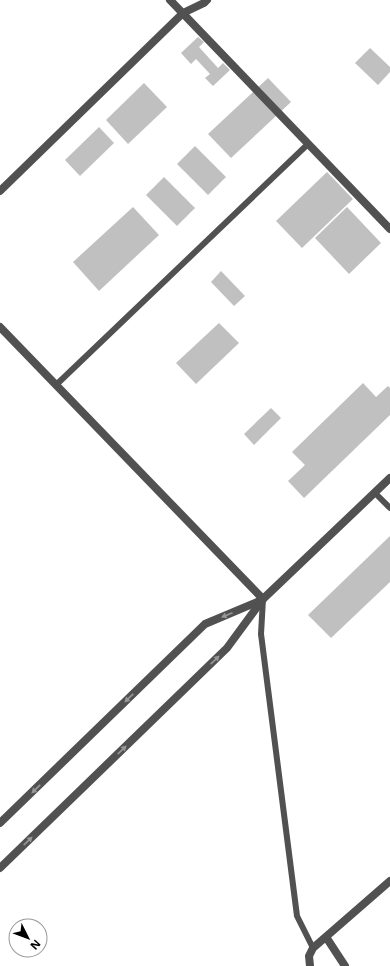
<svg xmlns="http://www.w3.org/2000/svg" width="390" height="966" font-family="'Open Sans',sans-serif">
	<rect width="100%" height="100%" fill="#fff"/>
	<g fill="#c0c0c0">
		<path d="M198 37 204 42 199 47 218 68 223 63 230 70 213 86 205 78 210 74 196 59 191 64 181 53Z"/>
		<path d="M370 48 390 67V72L378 85 355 63Z"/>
		<path d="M268 78 291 102 231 158 208 134Z"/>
		<path d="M144 83 167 107 128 144 106 120Z"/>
		<path d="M99 127 114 143 80 176 65 160Z"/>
		<path d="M195 146 226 177 208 195 177 164Z"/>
		<path d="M327 172 353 199 302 248 276 221Z"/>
		<path d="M164 177 195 208 177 226 146 195Z"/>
		<path d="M133 207 159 235 99 291 73 262Z"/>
		<path d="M347 207 381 243 349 274 315 238Z"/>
		<path d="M221 271 245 296 234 306 211 282Z"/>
		<path d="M219 323 239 343 196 384 176 363Z"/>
		<path d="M363 383 376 397 388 386 390 388V415L304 498 288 481 305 465 292 452Z"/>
		<path d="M271 408 281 418 254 445 244 434Z"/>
		<path d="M390 536V582L331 638 308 615Z"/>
	</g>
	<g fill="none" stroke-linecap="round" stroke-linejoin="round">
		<g stroke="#515151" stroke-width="6">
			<path d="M56 385 308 144"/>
			<path d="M375 493 390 508"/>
			<path d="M263 599 261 634 297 916 313 948"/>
		</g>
		<g stroke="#515151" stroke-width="8">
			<path d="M170 0 390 229"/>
			<path d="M0 191 183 13 204 3 207 0"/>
			<path d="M0 327 263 599"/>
			<path d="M0 823 205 624 262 600"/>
			<path d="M0 868 227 648 263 599 390 478"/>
			<path d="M326 937 345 966"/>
			<path d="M310 966 309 956 313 948 390 881"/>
		</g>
	</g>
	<defs><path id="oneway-solid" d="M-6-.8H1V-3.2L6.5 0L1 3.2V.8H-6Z"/></defs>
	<g fill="#979797">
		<use href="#oneway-solid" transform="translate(227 615) rotate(157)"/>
		<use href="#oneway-solid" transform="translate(215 660) rotate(-44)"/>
		<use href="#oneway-solid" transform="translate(129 698) rotate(136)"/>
		<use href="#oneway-solid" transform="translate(122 750) rotate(-44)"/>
		<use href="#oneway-solid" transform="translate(36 789) rotate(136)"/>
		<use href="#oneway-solid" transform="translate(28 841) rotate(-44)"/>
	</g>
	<g transform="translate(28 938) rotate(132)"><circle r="19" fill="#ffffff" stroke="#999999"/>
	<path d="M0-3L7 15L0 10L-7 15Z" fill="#000000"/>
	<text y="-6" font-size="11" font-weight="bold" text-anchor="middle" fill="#000000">N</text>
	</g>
</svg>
